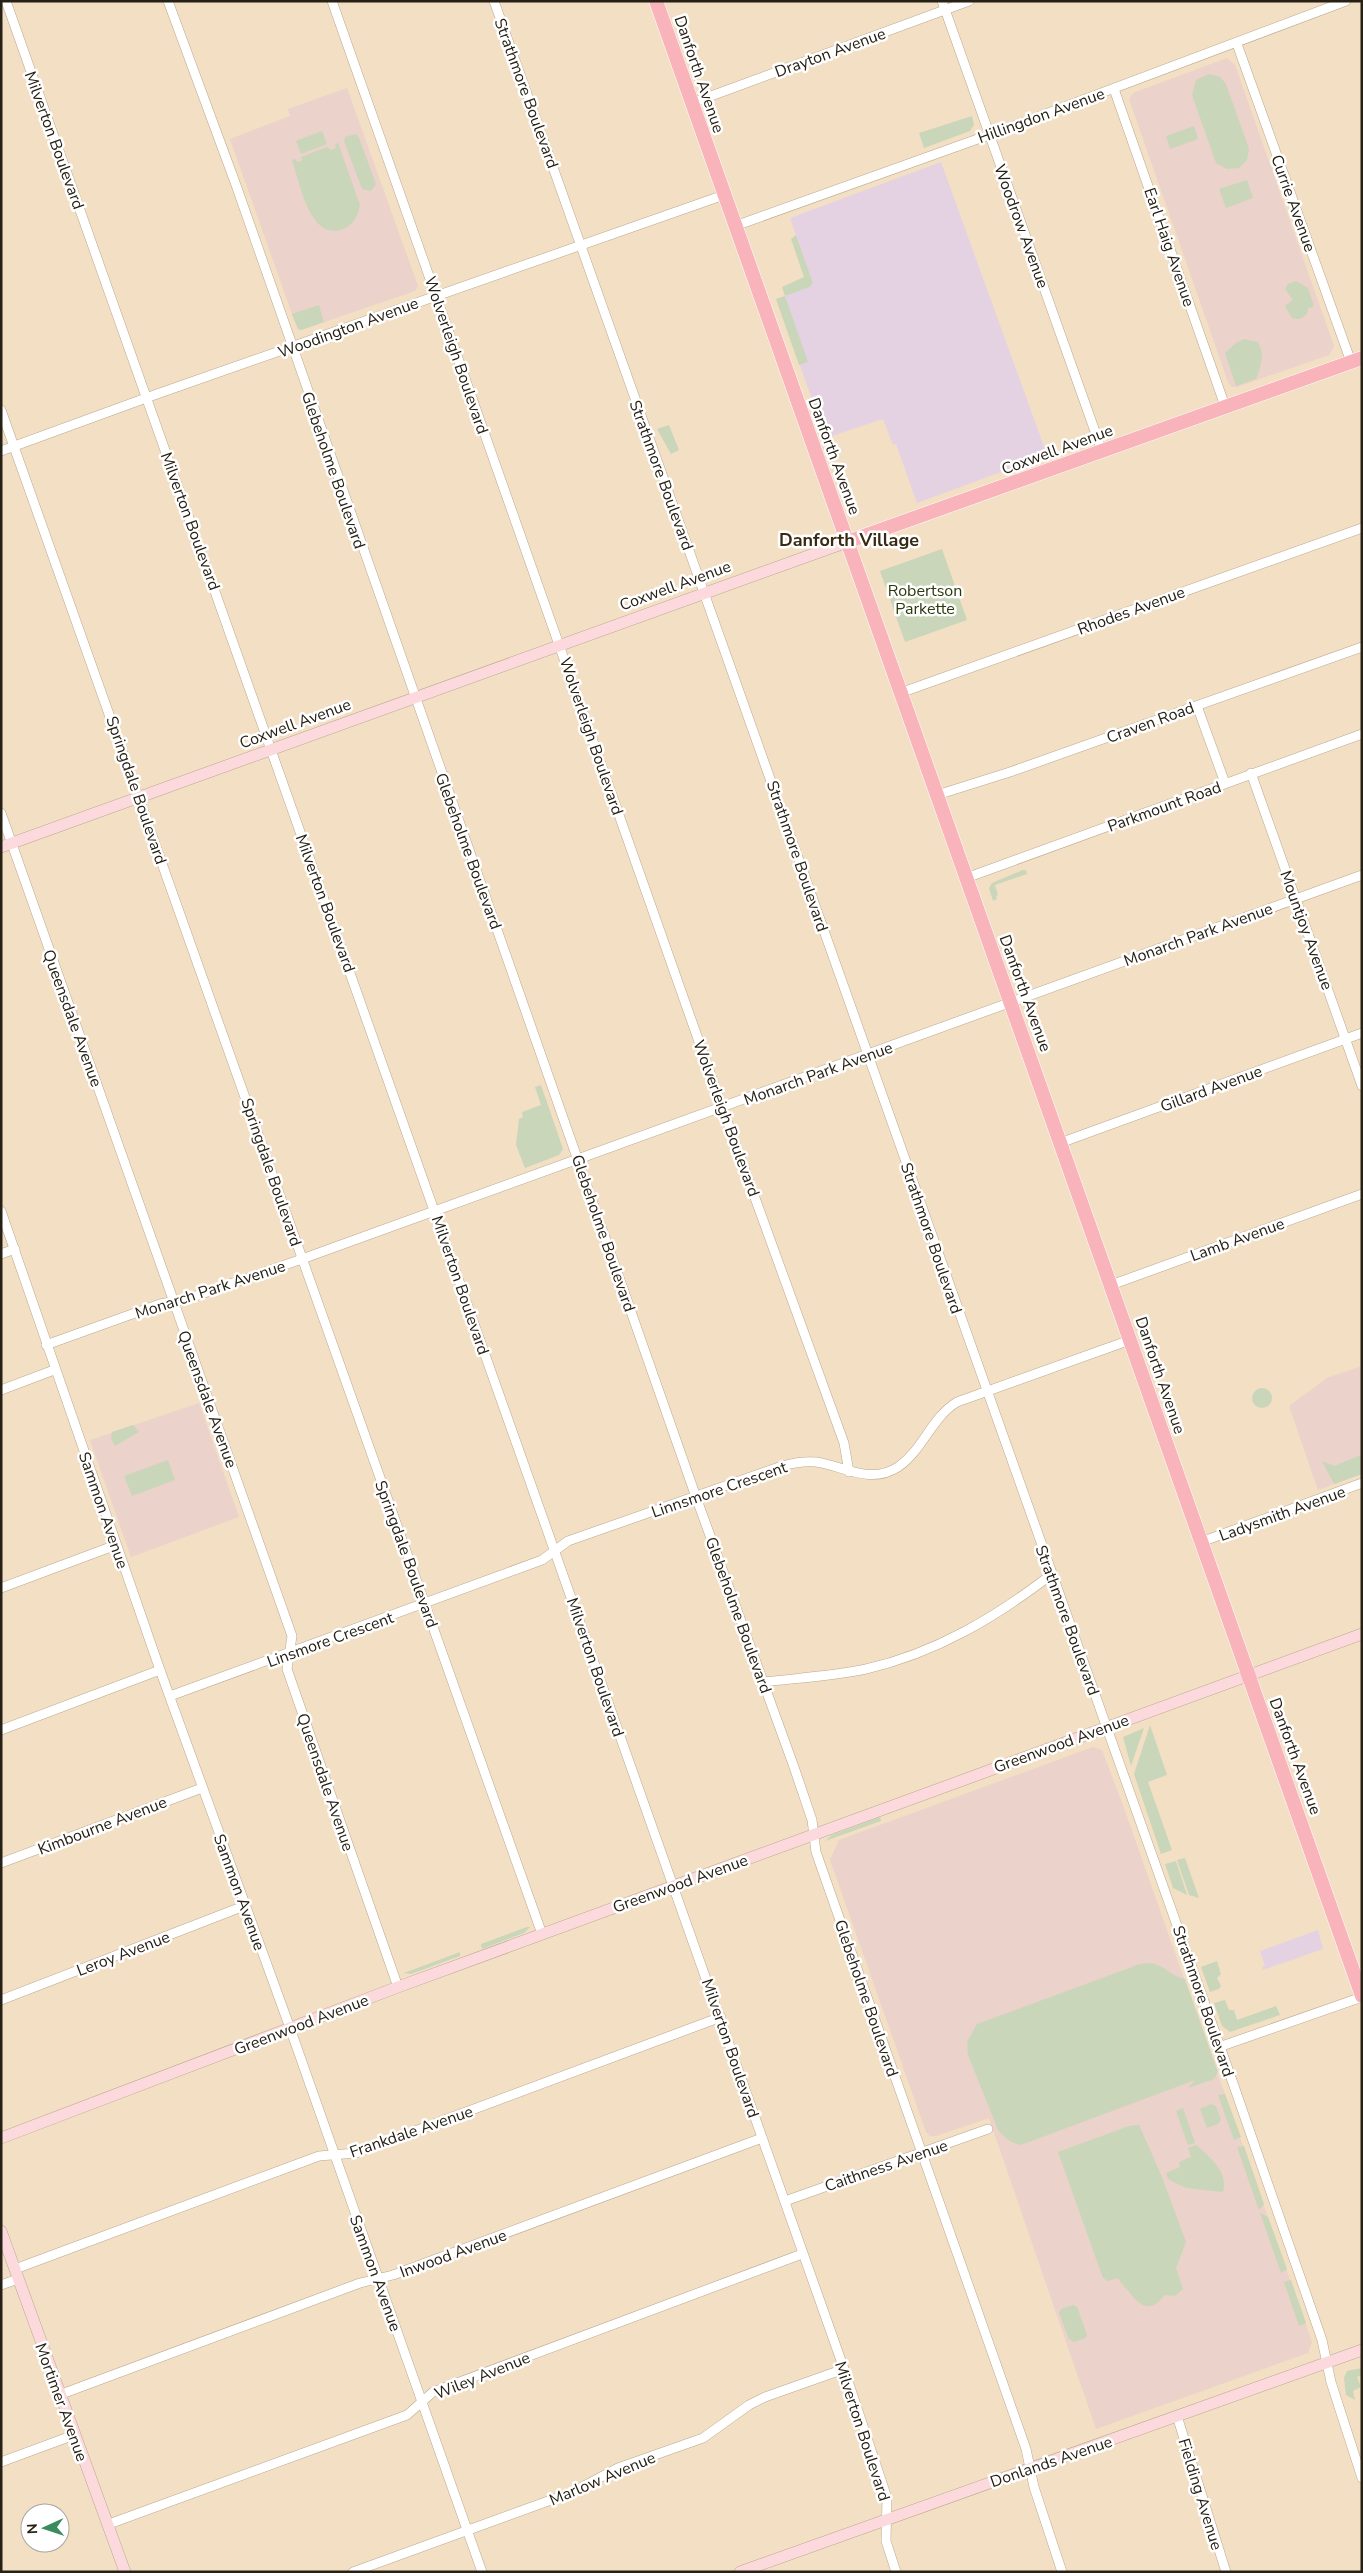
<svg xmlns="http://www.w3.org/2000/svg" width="1363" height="2573" font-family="'Nunito Sans',sans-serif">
	<rect width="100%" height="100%" fill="#f2dfc4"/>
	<g fill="#e4d2e3">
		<path d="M941 162 1047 455 917 503 896 444 893 445 883 419 826 438 776 299 810 287 813 283 790 218Z"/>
		<path d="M1318 1930 1323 1949 1263 1970 1262 1967 1265 1966 1260 1951Z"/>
	</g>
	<g fill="#ebd2ca">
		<path d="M1227 58 1235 65 1334 346 1329 355 1237 387H1232L1228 382 1129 99 1133 93Z"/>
		<path d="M347 88 418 286 415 291 301 330 298 329 292 314 230 139 290 116 288 109Z"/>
		<path d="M1362 1366V1474L1318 1490 1289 1406 1327 1378Z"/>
		<path d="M199 1403 239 1517 131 1557 90 1440Z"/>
		<path d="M1093 1747 1102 1750 1124 1808 1312 2342 1308 2353 1096 2429 989 2118 936 2136H930L926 2132 830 1860 839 1840Z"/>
	</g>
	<g fill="#cad6ba">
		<path d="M1209 74 1220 77 1226 84 1249 149 1247 160 1239 168 1227 169 1216 163 1192 95 1196 80Z"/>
		<path d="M972 116 974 125 970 131 924 148 919 133Z"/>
		<path d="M1194 126 1198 139 1170 149 1166 136Z"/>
		<path d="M322 131 327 144 301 154 296 141Z"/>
		<path d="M356 134 359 138 376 184 371 191 362 189 344 141 345 137Z"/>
		<path d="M338 143 360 205C358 215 354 225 343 229 310 242 300 183 292 160L295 159 297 162 302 161 301 157 327 147 331 150 336 148 335 144Z"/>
		<path d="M1247 180 1253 198 1226 208 1219 189Z"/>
		<path d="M796 235 813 283 810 287 785 296 808 362 799 365 776 299 785 296 782 287 804 277 791 239Z"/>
		<path d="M1296 281 1308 288 1314 306 1307 309 1308 312C1303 319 1299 320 1292 318L1285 306 1293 300 1285 289 1288 284Z"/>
		<path d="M319 305 324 322 301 330 298 329 292 314Z"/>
		<path d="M1244 339 1258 342C1265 355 1261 365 1256 379L1236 386 1225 353 1236 343Z"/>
		<path d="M669 425 679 450 671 454 657 429Z"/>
		<path d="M942 549 967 620 905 642 880 571Z"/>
		<path d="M1023 870H1026L1027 874 995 885 998 895 996 896 997 899 993 901 989 888 992 883Z"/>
		<path d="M541 1085 563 1149 559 1155 525 1168 516 1145 519 1119 523 1117 522 1112 541 1105 535 1087Z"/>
		<circle cx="1262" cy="1398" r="10"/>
		<path d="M133 1425 139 1432 115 1446 111 1439 112 1432Z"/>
		<path d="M1361 1455 1362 1474 1334 1484 1322 1461 1334 1466Z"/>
		<path d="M168 1460 175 1480 132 1496 124 1476Z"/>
		<path d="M1150 1725 1167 1775 1148 1782 1172 1850 1161 1854 1134 1774Z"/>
		<path d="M1144 1728 1131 1766 1123 1737Z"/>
		<path d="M880 1817 881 1821 825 1841 832 1835Z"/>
		<path d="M1185 1858 1199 1898 1189 1895 1177 1860Z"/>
		<path d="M1176 1861 1187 1895 1173 1888 1165 1864Z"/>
		<path d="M527 1927H530L524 1933 482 1949 481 1944Z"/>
		<path d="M460 1952V1956L411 1974 404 1973Z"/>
		<path d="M1217 1961 1221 1974 1217 1978 1221 1986 1219 1989 1210 1992 1201 1967Z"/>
		<path d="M1151 1963C1168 1967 1170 1976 1185 1979L1218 2072 1214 2079 1188 2088 1195 2080 1021 2145C1010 2143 1005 2138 998 2130L968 2055 967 2042 977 2024 1140 1964Z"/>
		<path d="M1225 2000 1229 2010H1234L1237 2020 1276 2006 1280 2015 1230 2032 1222 2026 1214 2003Z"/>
		<path d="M1225 2094 1241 2137 1234 2140 1218 2095Z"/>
		<path d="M1211 2104 1216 2106 1221 2120 1218 2124 1207 2128 1200 2109Z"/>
		<path d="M1183 2108 1195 2143 1188 2145 1176 2111Z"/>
		<path d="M1139 2125 1162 2177 1186 2242 1176 2268 1183 2289 1175 2296 1164 2295C1153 2313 1140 2307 1130 2293 1127 2289 1121 2284 1118 2278L1108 2281 1103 2278 1058 2152 1129 2126Z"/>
		<path d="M1196 2145C1209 2156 1229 2172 1223 2192L1186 2188 1168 2179 1166 2173 1180 2167 1179 2162 1191 2157 1188 2148Z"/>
		<path d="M1244 2146 1264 2204 1259 2210 1237 2147Z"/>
		<path d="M1260 2213 1268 2217 1287 2269 1281 2273Z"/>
		<path d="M1291 2280 1306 2323 1299 2326 1284 2282Z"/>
		<path d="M1073 2305 1077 2307 1087 2335 1085 2338 1074 2342 1069 2339 1059 2313 1061 2309Z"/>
		<path d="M1362 2368V2375L1357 2377 1361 2387 1353 2391 1355 2400 1346 2395 1344 2378 1347 2371Z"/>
	</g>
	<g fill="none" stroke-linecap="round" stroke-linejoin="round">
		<defs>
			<g id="street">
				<path d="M6 1 844 2369 887 2498 886 2541 896 2572"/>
				<path d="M168 1 236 185 696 1497 794 1767 812 1820 816 1852 1026 2449 1034 2487 1062 2572"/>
				<path d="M332 1 722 1107 844 1443 849 1472"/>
				<path d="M494 1 1234 2086 1322 2340 1331 2382 1362 2478"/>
				<path d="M942 1 1102 451"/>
				<path d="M1237 44 1351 362"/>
				<path d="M1114 89 1225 406"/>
				<path d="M692 103 969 1"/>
				<path d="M735 226 1000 131 1346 1"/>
				<path d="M1 410 542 1934"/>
				<path d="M1 451 157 394 724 195"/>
				<path d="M900 693 1362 528"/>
				<path d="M1197 706 1225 783"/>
				<path d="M1251 773 1362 1086"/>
				<path d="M937 795 1010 772 1362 647"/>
				<path d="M1 813 292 1636 287 1669 398 1987"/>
				<path d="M966 878 1362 734"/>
				<path d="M1060 1143 1362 1033"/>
				<path d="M1 1211 160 1670 290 2028 482 2572"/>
				<path d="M1 1254 15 1249"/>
				<path d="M1111 1285 1362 1194"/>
				<path d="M46 1345 160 1304 187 1299 302 1259 1362 875"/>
				<path d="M1 1390 54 1370"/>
				<path d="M1201 1542 1362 1483"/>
				<path d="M1 1588 116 1545"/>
				<path d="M764 1682C798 1678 833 1676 866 1669 936 1653 996 1617 1052 1574"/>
				<path d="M170 1696 542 1560 568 1541 782 1466C793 1463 804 1461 816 1462 844 1466 870 1485 898 1467 923 1450 931 1418 957 1402L1130 1340"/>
				<path d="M1 1730 160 1670"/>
				<path d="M1 1863 202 1788"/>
				<path d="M1 2000 244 1906"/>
				<path d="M1219 2047 1362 1997"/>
				<path d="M785 2201 988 2129"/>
				<path d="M15 2269 319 2156 356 2153 721 2017"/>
				<path d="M1 2285 18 2279"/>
				<path d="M59 2395 360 2283 393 2275 762 2138"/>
				<path d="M1177 2416 1226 2572"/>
				<path d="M1 2462 74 2435"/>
				<path d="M109 2524 407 2415 433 2392 802 2254"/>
				<path d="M353 2572 573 2492 618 2468 703 2438 749 2405 765 2397 844 2369"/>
			</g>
			<g id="secondary">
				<path d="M1 847 847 542"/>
				<path d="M1 2138 398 1987 1362 1634"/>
				<path d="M1 2231 125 2572"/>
				<path d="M740 2572 1362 2350"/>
			</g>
			<g id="primary">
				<path d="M656 1 1362 1996"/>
				<path d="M847 542 1362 358"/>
			</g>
		</defs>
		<use href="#street" stroke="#baa88e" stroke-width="10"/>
		<use href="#secondary" stroke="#baa88e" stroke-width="12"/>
		<use href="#primary" stroke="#fff" stroke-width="15"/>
		<use href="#street" stroke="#fff" stroke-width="9"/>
		<use href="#secondary" stroke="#fbd9dd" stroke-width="11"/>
		<use href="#primary" stroke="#f8b3bb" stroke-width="14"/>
	</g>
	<g text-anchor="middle" stroke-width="5" stroke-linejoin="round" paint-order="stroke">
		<g font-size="16" fill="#262015" stroke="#fff">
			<text transform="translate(830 52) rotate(-20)" y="6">Drayton Avenue</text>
			<text transform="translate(700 74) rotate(71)" y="6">Danforth Avenue</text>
			<text transform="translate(527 93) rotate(70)" y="6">Strathmore Boulevard</text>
			<text transform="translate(1041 115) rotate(-20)" y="6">Hillingdon Avenue</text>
			<text transform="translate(55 140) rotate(70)" y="6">Milverton Boulevard</text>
			<text transform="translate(1294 203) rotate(70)" y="6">Currie Avenue</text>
			<text transform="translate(1022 226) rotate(70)" y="6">Woodrow Avenue</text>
			<text transform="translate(1170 247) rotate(71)" y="6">Earl Haig Avenue</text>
			<text transform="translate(348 327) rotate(-20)" y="6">Woodington Avenue</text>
			<text transform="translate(457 355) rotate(71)" y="6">Wolverleigh Boulevard</text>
			<text transform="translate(1057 449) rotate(-20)" y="6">Coxwell Avenue</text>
			<text transform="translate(835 456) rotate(70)" y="6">Danforth Avenue</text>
			<text transform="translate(334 470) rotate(71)" y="6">Glebeholme Boulevard</text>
			<text transform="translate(662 475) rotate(70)" y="6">Strathmore Boulevard</text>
			<text transform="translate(191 521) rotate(70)" y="6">Milverton Boulevard</text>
			<text transform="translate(675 585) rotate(-20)" y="6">Coxwell Avenue</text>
			<text transform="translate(1131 610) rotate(-20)" y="6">Rhodes Avenue</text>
			<text transform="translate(1150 722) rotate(-20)" y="6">Craven Road</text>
			<text transform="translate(295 723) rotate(-20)" y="6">Coxwell Avenue</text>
			<text transform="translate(592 736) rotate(71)" y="6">Wolverleigh Boulevard</text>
			<text transform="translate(137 790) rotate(71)" y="6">Springdale Boulevard</text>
			<text transform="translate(1164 806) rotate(-20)" y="6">Parkmount Road</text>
			<text transform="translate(469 851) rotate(70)" y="6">Glebeholme Boulevard</text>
			<text transform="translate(798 856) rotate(71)" y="6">Strathmore Boulevard</text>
			<text transform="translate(326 903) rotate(70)" y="6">Milverton Boulevard</text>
			<text transform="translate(1307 930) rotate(70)" y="6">Mountjoy Avenue</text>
			<text transform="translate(1198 934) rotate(-20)" y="6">Monarch Park Avenue</text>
			<text transform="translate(1026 993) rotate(70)" y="6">Danforth Avenue</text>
			<text transform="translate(73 1018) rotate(70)" y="6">Queensdale Avenue</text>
			<text transform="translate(818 1073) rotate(-20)" y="6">Monarch Park Avenue</text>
			<text transform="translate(1211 1088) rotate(-20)" y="6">Gillard Avenue</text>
			<text transform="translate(727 1118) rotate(70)" y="6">Wolverleigh Boulevard</text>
			<text transform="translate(272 1172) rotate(71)" y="6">Springdale Boulevard</text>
			<text transform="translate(604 1233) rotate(71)" y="6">Glebeholme Boulevard</text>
			<text transform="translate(932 1238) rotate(71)" y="6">Strathmore Boulevard</text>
			<text transform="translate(1237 1239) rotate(-20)" y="6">Lamb Avenue</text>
			<text transform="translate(461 1285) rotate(71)" y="6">Milverton Boulevard</text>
			<text transform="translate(210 1289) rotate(-18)" y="6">Monarch Park Avenue</text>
			<text transform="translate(1161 1375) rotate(71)" y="6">Danforth Avenue</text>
			<text transform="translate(208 1399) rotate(70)" y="6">Queensdale Avenue</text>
			<text transform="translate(719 1489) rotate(-19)" y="6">Linnsmore Crescent</text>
			<text transform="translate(104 1510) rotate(71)" y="6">Sammon Avenue</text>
			<text transform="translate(1282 1513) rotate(-20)" y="6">Ladysmith Avenue</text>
			<text transform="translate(407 1554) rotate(70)" y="6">Springdale Boulevard</text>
			<text transform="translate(739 1615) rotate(70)" y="6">Glebeholme Boulevard</text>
			<text transform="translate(1068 1620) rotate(70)" y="6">Strathmore Boulevard</text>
			<text transform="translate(330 1639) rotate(-20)" y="6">Linsmore Crescent</text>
			<text transform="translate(596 1667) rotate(71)" y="6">Milverton Boulevard</text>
			<text transform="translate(1061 1743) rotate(-20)" y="6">Greenwood Avenue</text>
			<text transform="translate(1296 1756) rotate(70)" y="6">Danforth Avenue</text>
			<text transform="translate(326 1782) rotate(71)" y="6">Queensdale Avenue</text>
			<text transform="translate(102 1825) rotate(-21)" y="6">Kimbourne Avenue</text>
			<text transform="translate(680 1883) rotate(-20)" y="6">Greenwood Avenue</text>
			<text transform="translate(240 1892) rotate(70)" y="6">Sammon Avenue</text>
			<text transform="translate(123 1953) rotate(-21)" y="6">Leroy Avenue</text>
			<text transform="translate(867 1998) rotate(71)" y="6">Glebeholme Boulevard</text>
			<text transform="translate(1204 2001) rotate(71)" y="6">Strathmore Boulevard</text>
			<text transform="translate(301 2024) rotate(-21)" y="6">Greenwood Avenue</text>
			<text transform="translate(731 2048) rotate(71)" y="6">Milverton Boulevard</text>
			<text transform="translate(411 2131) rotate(-19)" y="6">Frankdale Avenue</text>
			<text transform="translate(886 2165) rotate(-19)" y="6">Caithness Avenue</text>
			<text transform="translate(453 2253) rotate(-20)" y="6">Inwood Avenue</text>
			<text transform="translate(376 2273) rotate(70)" y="6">Sammon Avenue</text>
			<text transform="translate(482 2375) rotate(-22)" y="6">Wiley Avenue</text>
			<text transform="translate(62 2402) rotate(70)" y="6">Mortimer Avenue</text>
			<text transform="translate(863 2431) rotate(72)" y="6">Milverton Boulevard</text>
			<text transform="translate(1051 2461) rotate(-19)" y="6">Donlands Avenue</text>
			<text transform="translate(602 2478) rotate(-23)" y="6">Marlow Avenue</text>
			<text transform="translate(1201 2494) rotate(73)" y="6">Fielding Avenue</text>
		</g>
		<g font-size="16" fill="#2a3a0c" stroke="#fff">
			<text x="925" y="596">Robertson<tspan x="925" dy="18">Parkette</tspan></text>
		</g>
		<g font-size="18" font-weight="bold" fill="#382912" stroke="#fff">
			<text x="849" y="546">Danforth Village</text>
		</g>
	</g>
	<rect width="1363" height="2573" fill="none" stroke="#262015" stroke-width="5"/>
	<g transform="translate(45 2528) rotate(267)"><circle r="24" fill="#ffffff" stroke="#a8a6a1"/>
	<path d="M0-4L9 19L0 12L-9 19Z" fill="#3b8c5d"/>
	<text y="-8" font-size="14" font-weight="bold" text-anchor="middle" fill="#262015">N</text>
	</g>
</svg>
